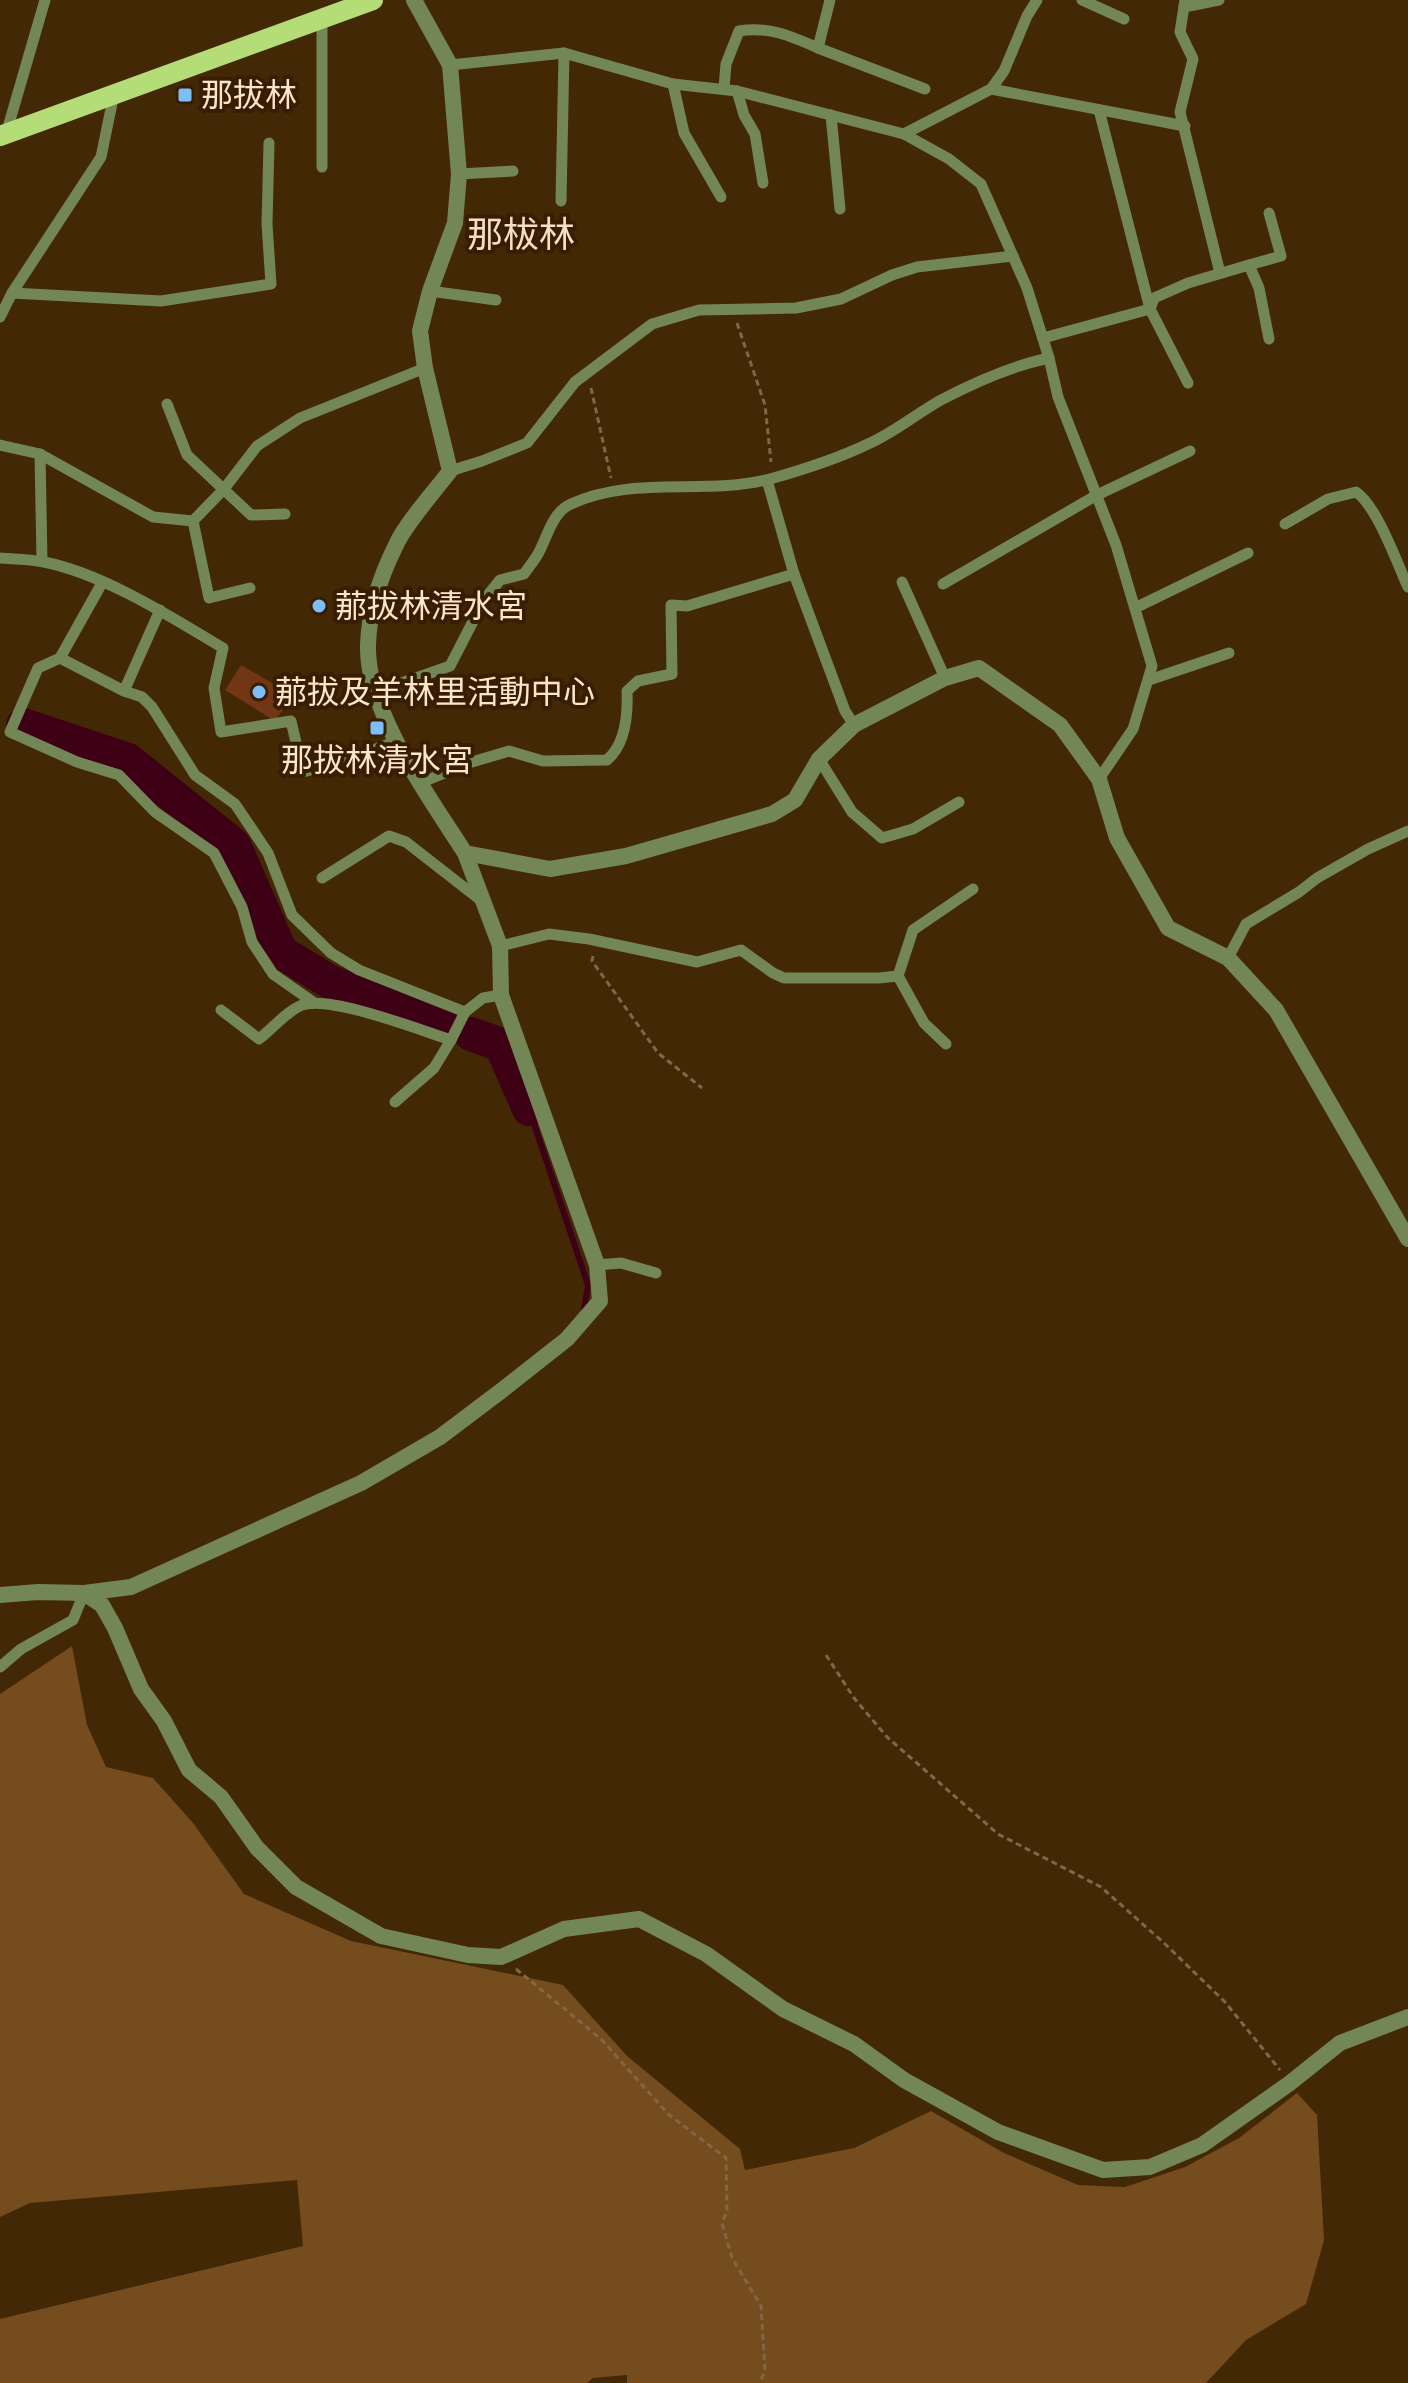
<svg xmlns="http://www.w3.org/2000/svg" width="1408" height="2383" font-family="'Alegreya Sans','Noto Sans TC',sans-serif">
	<rect width="100%" height="100%" fill="#432805"/>
	<path fill="#744c1d" d="M72 1646 87 1725 106 1767 153 1778 193 1823 244 1894 351 1941 563 1985 627 2056 740 2149 745 2170 854 2148 931 2111 1004 2153 1078 2185 1125 2187 1185 2167 1239 2138 1297 2093 1317 2115 1324 2240 1306 2304 1246 2340 1206 2383H627V2375L593 2378 587 2383H0V2319L303 2246 297 2180 30 2203 0 2217V1694Z"/>
	<g fill="none" stroke-linecap="round" stroke-linejoin="round">
		<path stroke="#3e0015" stroke-width="6" d="M529 1109 588 1285 584 1309"/>
		<g stroke="#3e0015" stroke-width="34">
			<path d="M23 725 128 760 234 845 281 952 330 982 442 1023"/>
			<path d="M471 1034 501 1045 529 1109"/>
		</g>
	</g>
	<path fill="#723614" d="M241 665 293 695 275 721 225 690Z"/>
	<g fill="none" stroke-linecap="round" stroke-linejoin="round">
		<g stroke="#816748" stroke-width="3" stroke-dasharray="6 4" stroke-linecap="butt">
			<path d="M737 323 765 405 771 462"/>
			<path d="M591 388 611 478"/>
			<path d="M593 956 592 961 658 1053 702 1088"/>
			<path d="M826 1655 854 1698 887 1737 998 1834 1101 1887 1164 1943 1225 2002 1280 2070"/>
			<path d="M516 1969 601 2039 668 2114 726 2158 727 2211 722 2223 732 2258 761 2306 765 2370 760 2383"/>
		</g>
		<g stroke="#728656" stroke-width="11">
			<path d="M1082 0 1124 19"/>
			<path d="M1185 0 1180 32 1193 59 1180 112 1220 273"/>
			<path d="M1184 7 1219 0"/>
			<path d="M322 19V167"/>
			<path d="M818 48 925 89"/>
			<path d="M450 65 564 53 673 84 737 91 904 134 949 159 981 184 1027 288 1049 358 1058 397 1116 545 1152 666 1133 729 1099 779"/>
			<path d="M673 84 684 133 721 197"/>
			<path d="M724 88 726 64 739 31C769 26 791 36 818 48L830 0"/>
			<path d="M991 89 1185 126"/>
			<path d="M737 91 744 115 755 134 763 183"/>
			<path d="M1099 110 1150 309 1188 383"/>
			<path d="M831 115 840 209"/>
			<path d="M6 134 45 0"/>
			<path d="M904 134 991 89 1004 71 1027 16 1037 0"/>
			<path d="M459 174 513 171"/>
			<path d="M561 201 564 53"/>
			<path d="M1249 265 1281 256 1269 213"/>
			<path d="M430 291 496 300"/>
			<path d="M12 293 161 301 271 284 267 224 269 143"/>
			<path d="M0 317 12 293 101 157 114 94"/>
			<path d="M1043 338 1150 309 1154 298 1188 283 1249 265 1259 288 1269 339"/>
			<path d="M167 404 187 455 251 515 285 514"/>
			<path d="M0 445 40 454 153 517 193 521 224 489 257 446 300 418 425 368"/>
			<path d="M40 454 42 561"/>
			<path d="M450 471 482 461 527 443 575 382 652 324 699 310 796 308 841 299 892 275 917 267 1013 256"/>
			<path d="M767 480 794 574 845 711 854 725"/>
			<path d="M193 521 209 598 250 588"/>
			<path d="M1285 524 1328 499 1356 492C1377 506 1397 563 1408 587"/>
			<path d="M0 558C14 559 30 559 44 562 104 574 171 617 223 648L214 688 221 732 291 721 303 772 350 759 397 741"/>
			<path d="M902 582 945 678"/>
			<path d="M943 584 1097 495 1190 451"/>
			<path d="M1135 608 1248 553"/>
			<path d="M60 658 102 583"/>
			<path d="M1149 680 1229 653"/>
			<path d="M124 691 160 610"/>
			<path d="M376 692 450 666 484 600 500 580 524 574C528 568 534 561 538 554 547 538 552 512 571 504 634 475 704 496 770 479 802 470 837 459 868 444 893 433 916 414 941 400 975 382 1011 366 1049 358"/>
			<path d="M819 759 852 812 882 838 913 829 959 802"/>
			<path d="M420 783 472 762 509 751 543 761 607 760C626 744 628 715 627 691L638 681 672 674 671 605 687 606 794 574"/>
			<path d="M322 878 389 836 406 842 483 902"/>
			<path d="M500 946 549 934 589 939 697 962 741 950 773 973 784 978H879L898 976 913 930 973 889"/>
			<path d="M1228 958 1246 924 1299 892 1317 878 1368 849 1408 831"/>
			<path d="M898 976 924 1023 946 1044"/>
			<path d="M313 1002 273 974 252 942 242 907 214 853 155 812 119 775 77 762 10 732 38 668 60 658 124 691 142 697 152 707 195 775 235 804 268 853 292 915 331 953 359 970 465 1012"/>
			<path d="M221 1010 259 1039C272 1029 287 1011 302 1005 330 995 420 1030 451 1040"/>
			<path d="M395 1102 434 1068 451 1040 465 1012 483 998 501 995"/>
			<path d="M597 1265 621 1263 656 1273"/>
			<path d="M0 1667 21 1649 73 1620 84 1593"/>
		</g>
		<g stroke="#728656" stroke-width="16">
			<path d="M84 1593 102 1605 115 1628 141 1689 164 1721 189 1770 221 1797 257 1848 296 1887 381 1936 468 1955 501 1957 564 1929 639 1919 706 1954 783 2009 854 2044 904 2080 998 2132 1103 2170 1150 2167 1202 2145 1290 2083 1340 2043 1408 2017"/>
			<path d="M0 1595 38 1592 84 1593 131 1587 361 1483 440 1437 501 1391 567 1339 600 1301 597 1265 501 995 500 946 465 853"/>
		</g>
		<path stroke="#728656" stroke-width="16" d="M414 0 450 65 459 174 455 223 430 291 420 331 425 368 450 471C434 492 406 523 396 545 381 575 369 611 368 645 366 712 430 798 465 853L550 869 626 856 772 814 795 800 819 759 854 725 945 678 979 668 1060 725 1099 779 1117 838 1168 928 1228 958 1276 1010 1408 1239"/>
		<path stroke="#b4dd78" stroke-width="20" d="M0 136 373 0"/>
	</g>
	<g fill="#7dbef9" stroke="#381e00" stroke-width="3">
		<rect x="177" y="87" width="16" height="16" rx="4"/>
		<circle cx="319" cy="606" r="8"/>
		<circle cx="259" cy="692" r="8"/>
		<rect x="369" y="720" width="16" height="16" rx="4"/>
	</g>
	<g text-anchor="middle" stroke-width="8" stroke-linejoin="round" paint-order="stroke">
		<g font-size="32" fill="#fde5cd" stroke="#381e00" text-anchor="start">
			<text x="201" y="106">那拔林</text>
			<text x="335" y="617">𦰡拔林清水宮</text>
			<text x="275" y="703">𦰡拔及羊林里活動中心</text>
			<text x="377" y="771" text-anchor="middle">那拔林清水宮</text>
		</g>
		<g font-size="36" fill="#f6dec6" stroke="#381e00">
			<text x="521" y="247">那柭林</text>
		</g>
	</g>
</svg>
